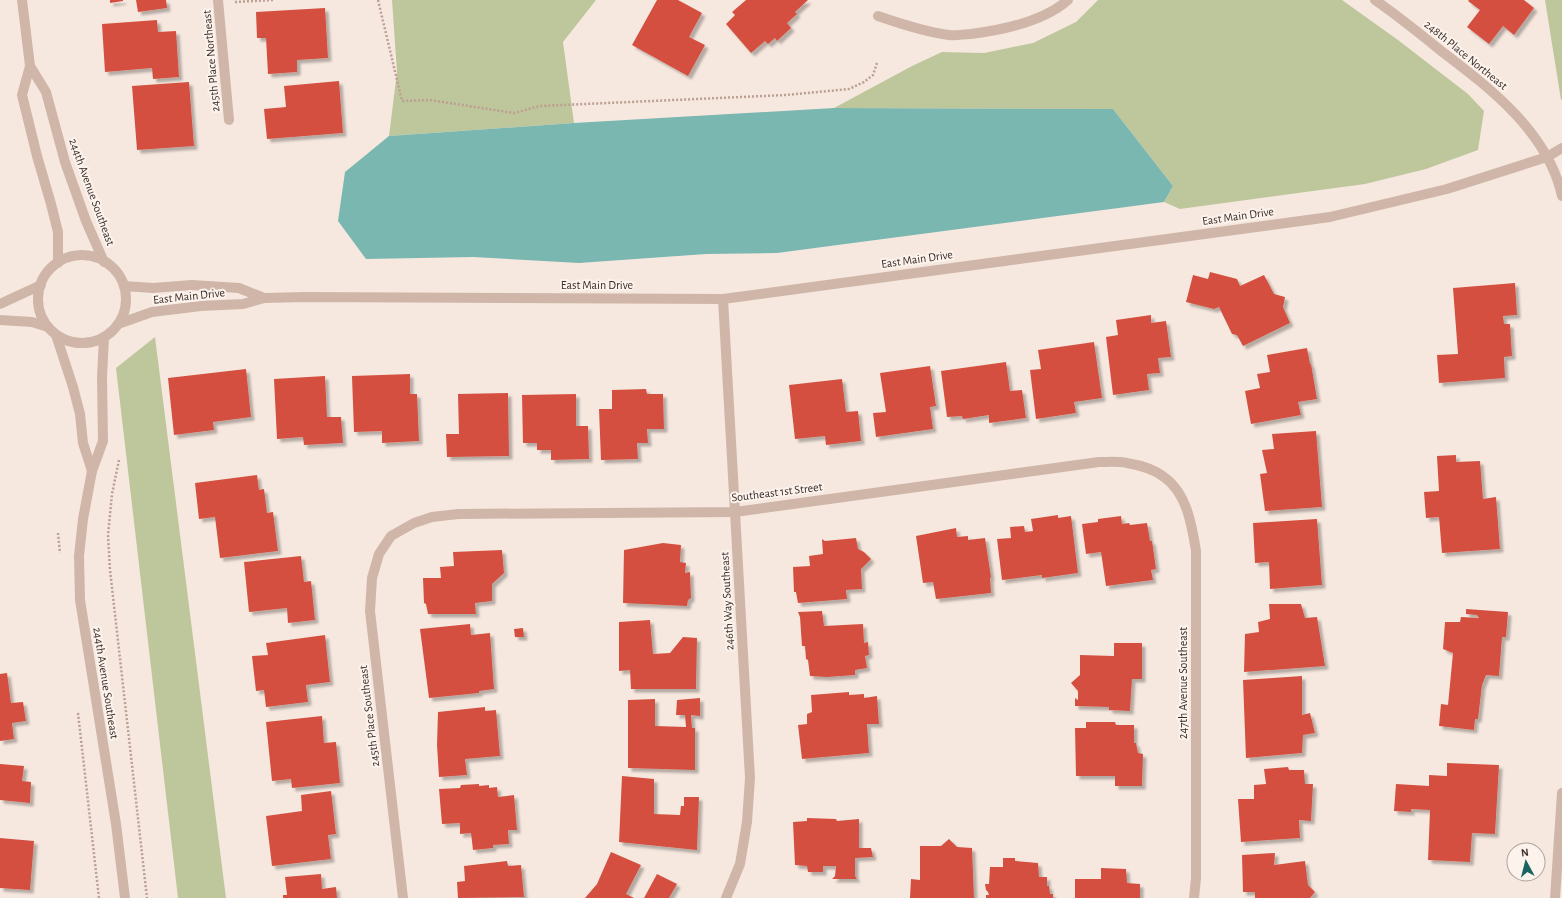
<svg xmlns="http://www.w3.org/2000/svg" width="1562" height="898" font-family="'Alegreya Sans',sans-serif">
	<defs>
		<filter id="shadow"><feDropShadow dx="3.5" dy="3.5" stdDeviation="1" flood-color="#0004"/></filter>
	</defs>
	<rect width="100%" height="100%" fill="#f6e8df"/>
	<g fill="#bec79c">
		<path d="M392 0H596L563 42 574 123 389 136 397 72Z"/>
		<path d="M1098 0H1342L1398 40 1468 94 1484 111 1478 150 1426 169 1365 184 1180 209 1164 202 1173 186 1113 109 834 108 912 66 942 52 984 53 1033 43 1076 22Z"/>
		<path d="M1545 0H1562V99L1561 100Z"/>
		<path d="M155 337 226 898H178L116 368Z"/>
	</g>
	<path fill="#7ab7b1" d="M834 108 1113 109 1173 186 1164 202 777 253 706 254 579 263 473 257 366 259 338 221 345 172 389 136 574 123Z"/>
	<g fill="#d4503f" filter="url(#shadow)">
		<path d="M110 0H123V1L110 3Z"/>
		<path d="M136 0H166L167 8 138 12Z"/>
		<path d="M657 0H678L702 13 689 37 705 45 688 76 632 45Z"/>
		<path d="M746 0H808L795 12 797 14 787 23 791 28 777 41 775 38 768 44 765 41 751 53 726 24 735 15 732 12Z"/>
		<path d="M1469 0H1524L1534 8 1514 35 1503 26 1489 44 1467 27 1480 10 1468 1Z"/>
		<path d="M325 8 328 58 297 60V72L268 74 266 38H257L256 12Z"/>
		<path d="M157 20 158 32 176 31 179 77 153 79 152 68 105 72 102 24Z"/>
		<path d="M339 81 343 133 267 139 264 109 286 107 284 86Z"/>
		<path d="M189 82 194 146 137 150 132 86Z"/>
		<path d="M1210 272 1237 279 1240 286 1264 275 1274 294 1285 297 1283 307 1290 323 1243 346 1237 335 1232 334 1219 307 1214 309 1186 302 1193 275 1208 279Z"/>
		<path d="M1515 283 1517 315 1503 316 1504 324H1510L1512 356 1504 357 1505 378 1439 383 1437 355 1458 354 1453 288Z"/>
		<path d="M1151 315V323L1166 321 1171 357 1158 358 1160 373 1147 374 1149 390 1113 395 1106 337 1118 335 1116 320Z"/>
		<path d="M1094 342 1102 398 1074 402 1076 413 1036 419 1030 370 1041 369 1038 350Z"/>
		<path d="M1307 348 1310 364H1311L1317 399 1298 402 1301 415 1251 424 1245 391 1260 388 1257 374 1270 372 1267 355Z"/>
		<path d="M1006 362 1010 391 1022 390 1026 418 989 423V415L963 419 962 416 947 417 941 371Z"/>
		<path d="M930 366 936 406 930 407 933 429 876 437 873 413 886 412 880 373Z"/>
		<path d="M246 369 251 417 213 422 214 430 174 435 168 378Z"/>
		<path d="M410 374V394H417L419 441 382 443V431L354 432 352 376Z"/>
		<path d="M325 376 327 417H341L343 443 304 445 303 437 277 439 274 379Z"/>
		<path d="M842 379 846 412 858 411 861 441 826 445 825 436 795 439 789 385Z"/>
		<path d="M646 389 647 394H663L664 429H647L648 443H637L638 459 601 460 599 409H612V390Z"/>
		<path d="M508 393 509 456 447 457 446 434H459L458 394Z"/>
		<path d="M576 394V426H588L589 459 551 460V450H537V443H523L522 395Z"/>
		<path d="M1316 431 1322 507 1265 511 1260 474 1267 473 1262 450 1274 449 1272 434Z"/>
		<path d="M1456 455V462L1480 461 1483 499 1496 497 1500 549 1442 553 1439 517 1426 518 1424 492 1439 491 1437 456Z"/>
		<path d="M257 475 259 490 264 489 267 513 273 512 278 551 220 558 215 517 199 519 195 483Z"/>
		<path d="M1058 515V518L1071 516 1078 573 1042 578V575L1002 580 997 539 1011 538 1010 527 1024 526 1025 532 1033 531 1031 519Z"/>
		<path d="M1121 516 1122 524 1129 523 1130 525 1147 523 1150 541H1152L1156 569 1151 570 1153 580 1106 586 1101 552 1086 554 1082 524 1098 522V519Z"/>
		<path d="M1317 519 1322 585 1270 589 1269 562 1255 563 1253 523Z"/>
		<path d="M956 528 957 537 968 536V540L985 538 991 577 990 578 991 593 936 599 933 582 923 583 916 536Z"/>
		<path d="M856 538 858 549 864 552 871 559 861 569 862 589 846 590 847 599 798 603 796 592H794L793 567 810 566 809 556 823 554 822 539 825 541Z"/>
		<path d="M663 543 681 545 680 562 686 563 685 573 690 572 691 598 688 600 687 606 623 603 624 550Z"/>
		<path d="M502 550 504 573 492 584V601L475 603 476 614H428L426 604 424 603 423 578H441L440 567 454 566 453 552Z"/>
		<path d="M301 556 304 582 311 581 315 620 288 623 287 608 249 612 244 562Z"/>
		<path d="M1269 604H1301L1305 618 1317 617 1325 666 1244 672 1245 634 1259 632 1258 622 1270 619Z"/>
		<path d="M1466 609 1508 612 1506 637H1502L1499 676 1486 675 1482 685 1478 719H1475L1474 730 1439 726 1441 704 1448 705 1453 653 1443 649 1445 622H1460L1461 617 1479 618 1477 615 1466 614Z"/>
		<path d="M822 611 824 626 863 624 864 643 868 642 869 655 865 656 867 668 855 670V675L827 677 810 676 808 660 806 659 805 646H802L800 617 798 612Z"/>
		<path d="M650 620 653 654 670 653 683 637 697 638 696 689H631L630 670 619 671V622Z"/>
		<path d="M470 624 471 635 490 633 494 689 479 691V693L429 698 420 629Z"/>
		<path d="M523 628 524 637H515L514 629Z"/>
		<path d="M325 635 330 682 306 685 308 702 266 707 264 690 256 691 252 656 268 655 266 643Z"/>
		<path d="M1114 643H1142V679H1132L1130 711 1109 710V707L1075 706V698L1078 700V691L1071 683 1080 675V655L1114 656Z"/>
		<path d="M7 673 11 703 23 702 26 721 12 723 14 739 0 741V674Z"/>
		<path d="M1302 676V715L1310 713 1315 733 1303 735 1302 753 1246 758 1243 680Z"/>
		<path d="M849 692V695L864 694V698L877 696 879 724H867L869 753 802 759 798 725 807 724V714L812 712 811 695Z"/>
		<path d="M700 698V716L691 715 692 728H695V770L628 768V700L655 699V726L686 727 685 715H676L677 700Z"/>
		<path d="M485 707V711L496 710 500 756 465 759 467 775 439 777 437 745 438 712Z"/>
		<path d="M322 716 324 743 336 742 340 783 292 788 291 779 272 781 266 722Z"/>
		<path d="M1086 722H1115L1116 725H1134V743H1136L1138 753 1143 754 1142 786H1115V776H1076L1075 728H1086Z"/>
		<path d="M1447 763 1499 765 1495 834 1472 833 1470 862 1428 860 1430 810 1411 809V812L1394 811 1396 784 1429 786V775L1447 776Z"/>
		<path d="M0 764 24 766 22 781 31 782 30 803 0 800Z"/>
		<path d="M1288 767 1289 770H1304L1305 784H1313L1311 821 1299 820 1300 838 1241 842 1238 799H1254V785L1266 784 1264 769Z"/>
		<path d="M622 776 654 779V814L680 815 681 806H684V797H699L697 850 619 842Z"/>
		<path d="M479 784V786L489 785V788L497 787 498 797 514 795 517 830H508L509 844 493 845V848L473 850 471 833 460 834V823L442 824 439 789 460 788 461 785Z"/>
		<path d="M331 791 336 834 328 835 331 859 272 866 266 816 302 811 301 795Z"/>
		<path d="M807 818 836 819 837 821 859 819V848H871L873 857 855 858V876L857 879H832L835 876 836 866H823V872H808L807 866 795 865 793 822 807 821Z"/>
		<path d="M0 838 34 841 30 890 0 888Z"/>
		<path d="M949 839 957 847 972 848 974 898H910L911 879 920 880V846H941Z"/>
		<path d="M611 852 641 865 626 894 634 898H585L597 884Z"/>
		<path d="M1275 853 1274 865 1305 861 1308 885 1315 892 1310 898H1255V892H1243L1242 855Z"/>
		<path d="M1003 858H1015V861L1038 863 1039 877H1047V886H1049L1050 894H1053V898H986V895H989L988 892 986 890 985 884H989L990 867H1003Z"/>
		<path d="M507 861 508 866 521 865 524 897 458 898 457 882 465 881 464 866Z"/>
		<path d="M1101 868 1126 869 1127 883 1140 884V898H1075V879H1101Z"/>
		<path d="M321 874 322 889 336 887 337 898H283V895H287L285 877Z"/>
		<path d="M657 874 677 884 669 898H644Z"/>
	</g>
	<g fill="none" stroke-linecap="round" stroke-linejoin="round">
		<g stroke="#bc9f93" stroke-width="2.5" stroke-dasharray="2 2" stroke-linecap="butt">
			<path d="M378 0 402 101 430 100 514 113 540 106 786 95 849 89 864 82 873 75 877 63"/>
			<path d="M235 2 273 0"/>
			<path d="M119 460 112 494 108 535 110 570 147 898"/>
			<path d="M58 533 60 553"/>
			<path d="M78 713 99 898"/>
		</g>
		<g stroke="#d0b6a9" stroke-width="10">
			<path d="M218 0 229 120"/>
			<path d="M1375 0C1398 16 1419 33 1440 50 1490 88 1548 132 1562 196"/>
			<path d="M878 16C901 24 925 32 949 35 956 36 964 34 971 34 1003 30 1043 22 1068 0"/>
			<path d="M264 298 305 297 723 299 1330 217 1447 189 1547 157 1562 148"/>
			<path d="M723 299 750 778 747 822 740 864 726 898"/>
			<path d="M0 304 41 285"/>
			<path d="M0 320 32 322 48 327"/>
			<path d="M118 324 152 312 201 306 243 304 264 298 239 288 192 285 153 288 124 286"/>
			<path d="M403 898 370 611 372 578 379 554 391 536 414 523 432 517 458 514 735 512 1099 462C1108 462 1118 461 1127 463 1139 465 1154 469 1164 477 1187 493 1192 526 1196 551V878L1194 898"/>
			<path d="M1555 898 1562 793"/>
		</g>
		<g stroke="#d0b6a9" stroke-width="10">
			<path d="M22 0 30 66 22 95 37 156 51 204 58 232V263"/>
			<path d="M30 66 46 92 65 162 86 221 104 262"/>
			<circle cx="82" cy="299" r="44"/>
			<path d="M56 335 73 387 80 414 83 443 92 471"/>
			<path d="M104 338 102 377 103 441 92 471 83 519 79 556 80 600 116 824 125 898"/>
		</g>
	</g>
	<g text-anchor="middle" stroke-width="4" stroke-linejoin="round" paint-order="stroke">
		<g font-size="12" fill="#3c2d29" stroke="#fcf3ed">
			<text transform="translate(1466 55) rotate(39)" y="4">248th Place Northeast</text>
			<text transform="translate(211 61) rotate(-95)" y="4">245th Place Northeast</text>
			<text transform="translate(92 192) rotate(70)" y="4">244th Avenue Southeast</text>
			<text transform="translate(1238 216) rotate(-8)" y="4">East Main Drive</text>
			<text transform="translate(917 259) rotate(-8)" y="4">East Main Drive</text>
			<text x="597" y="289">East Main Drive</text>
			<text transform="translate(189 296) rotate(-6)" y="4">East Main Drive</text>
			<text transform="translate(777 492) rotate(-7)" y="4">Southeast 1st Street</text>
			<text transform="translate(727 601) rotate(-93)" y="4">246th Way Southeast</text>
			<text transform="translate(106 683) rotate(81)" y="4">244th Avenue Southeast</text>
			<text transform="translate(1183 683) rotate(-90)" y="4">247th Avenue Southeast</text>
			<text transform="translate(369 716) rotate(-97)" y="4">245th Place Southeast</text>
		</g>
	</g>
	<g transform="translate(1526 862) rotate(353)"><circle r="19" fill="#fcf3ed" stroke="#afa49f"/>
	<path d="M0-3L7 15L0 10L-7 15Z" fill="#19645f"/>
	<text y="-6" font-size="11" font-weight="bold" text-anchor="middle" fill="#3c2d29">N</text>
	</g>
</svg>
